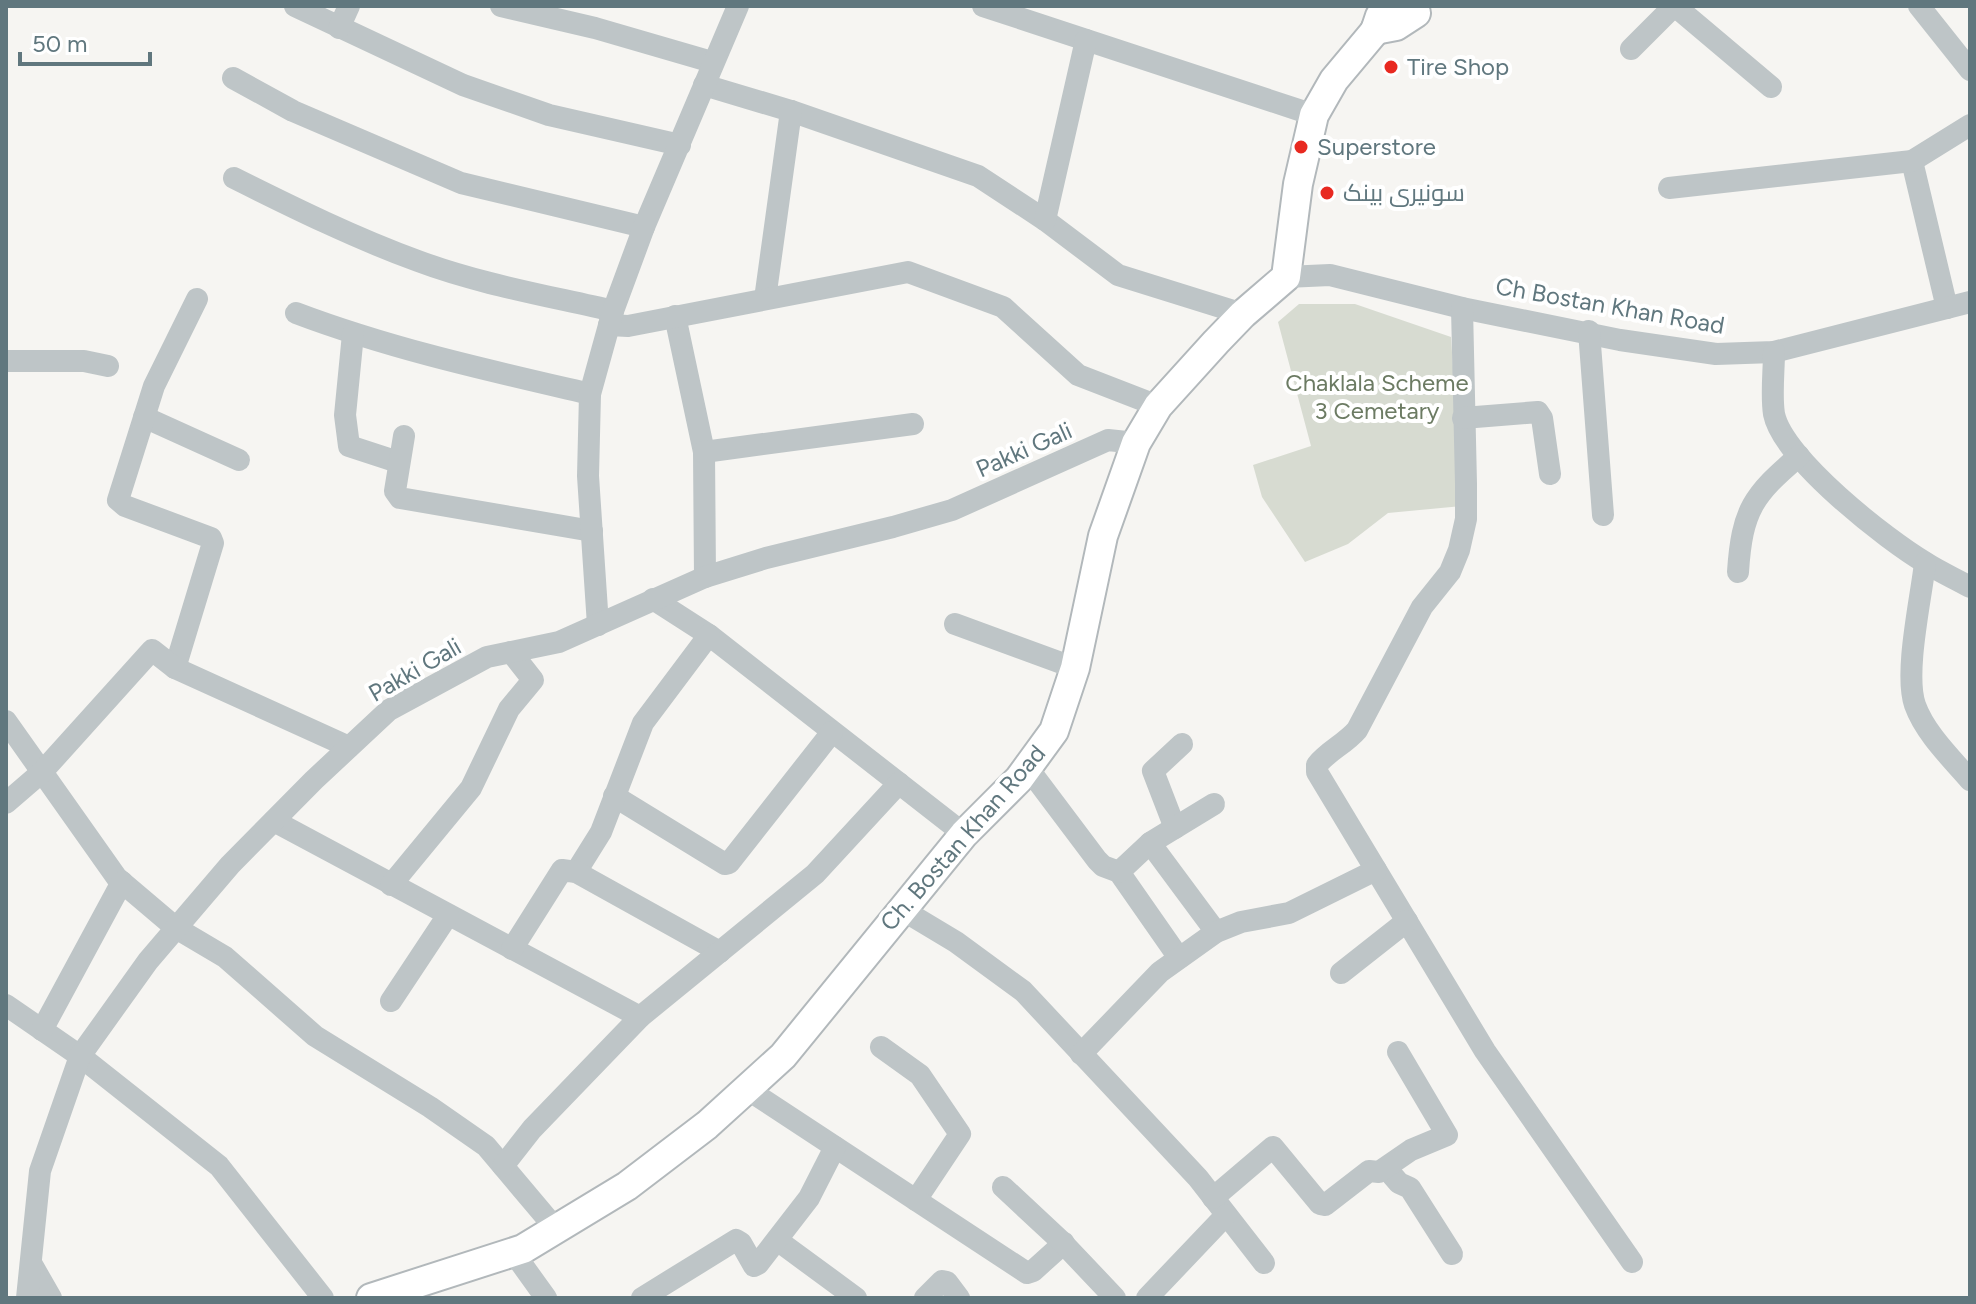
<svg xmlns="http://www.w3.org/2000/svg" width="1976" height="1304" font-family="Figtree,Cairo,sans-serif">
	<rect width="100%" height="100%" fill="#f6f5f2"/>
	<path fill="#d7dbd1" d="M1299 304H1355L1451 337 1462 506 1388 513 1348 544 1305 562 1262 497 1253 465 1311 446 1278 322Z"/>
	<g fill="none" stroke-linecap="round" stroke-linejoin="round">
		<defs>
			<g id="major">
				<path d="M1375 30 1396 26 1416 13 1408 6"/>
				<path d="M371 1298 523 1249 627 1186 707 1125 783 1056 964 834 1019 779 1054 731 1075 668 1103 536 1136 443 1158 406 1216 342 1243 314 1286 277 1298 184 1314 115 1334 80 1375 31 1380 16 1393 6"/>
			</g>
		</defs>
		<use href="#major" stroke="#b2b8bb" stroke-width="32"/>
		<g stroke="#bec5c7" stroke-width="22">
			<path d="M295 6 463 85 549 115 680 145"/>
			<path d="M501 6 595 28 712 62"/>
			<path d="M983 6 1314 115"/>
			<path d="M1675 6 1771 87"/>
			<path d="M1919 6 1970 70"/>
			<path d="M339 28 349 6"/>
			<path d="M1631 49 1674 6"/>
			<path d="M233 78 293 111 461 183 644 227"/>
			<path d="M704 85 791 111 978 176 1045 220 1118 275 1243 314"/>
			<path d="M1912 161 1947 308"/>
			<path d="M234 178C294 208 355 238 418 261 479 284 549 296 613 311"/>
			<path d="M1669 188 1912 161 1970 125"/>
			<path d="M1045 220 1086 40"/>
			<path d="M1286 277 1330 275 1462 308 1620 340 1716 354 1774 352 1970 302"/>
			<path d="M765 299 791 111"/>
			<path d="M1462 308 1466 484V519L1459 550 1450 572 1422 607 1357 730C1345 744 1328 751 1317 765V772L1485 1051 1632 1262"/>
			<path d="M296 313C391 349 491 371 590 394"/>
			<path d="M675 316 704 452 705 577"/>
			<path d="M609 325 628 326 908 272 1003 307 1078 375 1158 406"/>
			<path d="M1589 331 1603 515"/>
			<path d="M353 334 345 415 349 446 398 462"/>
			<path d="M1774 352C1774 371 1771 395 1774 414 1783 459 1887 540 1926 563 1940 572 1956 579 1970 587"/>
			<path d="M6 361H84L108 366"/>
			<path d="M144 417 239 460"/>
			<path d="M1463 418 1538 412 1542 418 1550 474"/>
			<path d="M404 436 395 491 400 498 592 531"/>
			<path d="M704 452 913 424"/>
			<path d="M1925 563C1921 599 1904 673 1915 705 1925 733 1951 758 1970 780"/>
			<path d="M1738 572C1742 510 1753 495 1799 456"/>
			<path d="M653 599 709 635 964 834"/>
			<path d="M955 624 1075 668"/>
			<path d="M598 625 588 476 590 394 613 311 644 227 738 6"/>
			<path d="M175 668 213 543 211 538 125 506 118 500 154 386 197 299"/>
			<path d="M6 721 117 878 176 928 225 957 315 1036 430 1107 486 1146 556 1229"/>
			<path d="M1027 767 1097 860 1103 866 1119 872 1179 958"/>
			<path d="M614 796 725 864 729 863 832 732"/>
			<path d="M6 803 42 772 152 650 175 668 349 747"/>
			<path d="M274 821 640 1017"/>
			<path d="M1175 828 1153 771 1182 744"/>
			<path d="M1150 843 1216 932"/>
			<path d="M576 872 601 832 643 723 709 635"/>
			<path d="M1119 872 1150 843 1214 804"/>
			<path d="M391 885 471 788 509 709 533 680 511 652"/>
			<path d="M901 909 956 942 1023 991 1198 1178 1264 1263"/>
			<path d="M512 949 562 870 576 872 720 952"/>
			<path d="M1341 973 1407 921"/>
			<path d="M391 1001 448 915"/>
			<path d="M6 1005 80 1056 219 1166 323 1298"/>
			<path d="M42 1030 122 882"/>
			<path d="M881 1047 920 1075 960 1134 916 1200"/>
			<path d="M1081 1054 1160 972 1216 932 1241 922 1289 913 1376 870"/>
			<path d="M747 1089 1027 1273 1033 1271 1064 1243"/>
			<path d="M503 1166 532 1129 640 1017 815 874 899 783"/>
			<path d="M1386 1168 1399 1183 1410 1188 1452 1254"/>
			<path d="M1003 1187 1061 1241 1115 1298"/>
			<path d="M1213 1198 1273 1147 1320 1204 1325 1205 1369 1171 1379 1172 1411 1150 1447 1135 1398 1052"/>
			<path d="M777 1240 856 1298"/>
			<path d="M513 1252 546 1298"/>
			<path d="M31 1263 51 1298"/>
			<path d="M27 1298 40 1171 80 1056 148 961 230 865 314 780 389 710 487 657 559 642 705 577 766 558 893 527 952 510 1108 440 1136 443"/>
			<path d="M642 1298 736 1240 741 1243 754 1266 758 1264 809 1198 835 1147"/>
			<path d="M925 1298 942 1281 947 1282 959 1298"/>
			<path d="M1147 1298 1226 1215"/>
		</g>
		<use href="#major" stroke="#fff" stroke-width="28"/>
	</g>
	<g fill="#e82920" stroke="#fff" stroke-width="3">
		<circle cx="1391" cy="67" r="8"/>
		<circle cx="1301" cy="147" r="8"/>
		<circle cx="1327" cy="193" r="8"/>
	</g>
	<g text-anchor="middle" stroke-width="8" stroke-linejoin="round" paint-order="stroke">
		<g font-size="24" fill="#60777e" stroke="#fff" text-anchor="start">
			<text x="1407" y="75">Tire Shop</text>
			<text x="1317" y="155">Superstore</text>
			<text x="1343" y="201">سونیری بینک</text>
		</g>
		<g font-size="24" fill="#60777e" stroke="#fff">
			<text transform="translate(1610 306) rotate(10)" y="8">Ch Bostan Khan Road</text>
			<text transform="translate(1024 450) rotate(-24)" y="8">Pakki Gali</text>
			<text transform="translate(415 670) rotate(-30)" y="8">Pakki Gali</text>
			<text transform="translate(963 838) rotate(-49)" y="8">Ch. Bostan Khan Road</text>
		</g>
		<g font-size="24" fill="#6c7b63" stroke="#fff">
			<text x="1377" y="391">Chaklala Scheme<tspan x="1377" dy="28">3 Cemetary</tspan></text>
		</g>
	</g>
	<rect width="1976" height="1304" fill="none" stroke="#60777e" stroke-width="16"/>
	<path d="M20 52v12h130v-12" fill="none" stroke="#60777e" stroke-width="4"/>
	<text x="32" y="52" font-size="24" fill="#60777e" stroke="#ffffff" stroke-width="6" paint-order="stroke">50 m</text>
</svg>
